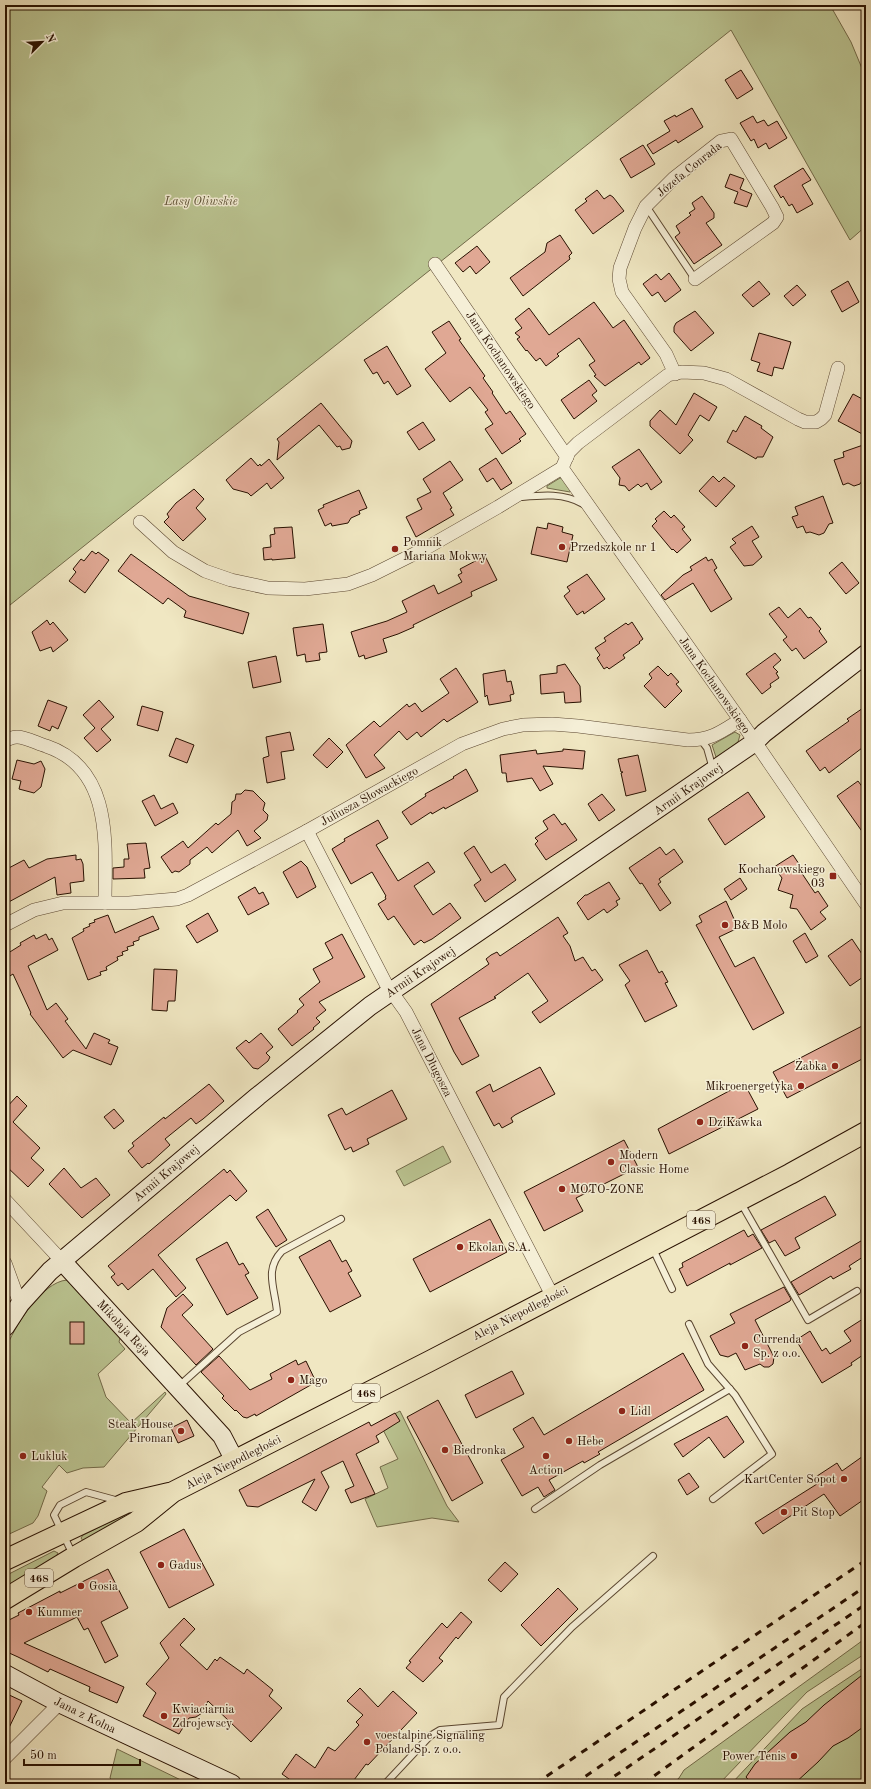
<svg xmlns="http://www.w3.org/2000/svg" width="871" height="1789" font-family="'Old Standard TT',serif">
	<rect width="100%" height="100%" fill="#f0e7c2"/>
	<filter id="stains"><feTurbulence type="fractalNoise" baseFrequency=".005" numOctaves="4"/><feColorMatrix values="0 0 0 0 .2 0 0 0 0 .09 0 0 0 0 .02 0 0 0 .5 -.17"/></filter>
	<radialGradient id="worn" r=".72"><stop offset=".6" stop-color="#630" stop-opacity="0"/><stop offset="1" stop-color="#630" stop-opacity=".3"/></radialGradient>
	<g fill="#bbc592" stroke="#726a49">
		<path d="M5 5H830L851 42 866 78V226L850 240 731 30 5 609Z"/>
		<path d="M560 478H562L571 491 570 492 547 488V486Z"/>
		<path d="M735 732 740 735 738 742 717 758 716 757 712 745Z"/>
		<path d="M443 1146 451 1162 404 1186 396 1171Z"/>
		<path d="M67 1280 73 1282 120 1338 119 1342 125 1349 98 1374 106 1397 131 1423 165 1392 166 1394 104 1467 83 1468 67 1473 59 1465 42 1487 47 1491 38 1516 33 1523 5 1536V1350C14 1328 41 1282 67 1280Z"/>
		<path d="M400 1411 447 1506 459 1522 432 1518 377 1527 365 1499 388 1488 380 1467 398 1459 379 1422Z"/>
		<path d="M158 1498 83 1541 81 1538 83 1535Z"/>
		<path d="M54 1551 58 1553 56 1557 5 1588V1576Z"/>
		<path d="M866 1638V1653L807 1692 719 1784H672L679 1778 684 1770Z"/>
		<path d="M866 1666V1784H731L802 1709Z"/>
		<path d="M117 1749 189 1784H114L110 1778Z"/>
	</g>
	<g fill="#e0a894" stroke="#281000">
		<path d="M741 70 753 89 737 99 725 80Z"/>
		<path d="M692 108 703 127 678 143 676 140 653 154 647 145 670 131 664 121 675 115 676 117Z"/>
		<path d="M753 116 757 123 764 120 768 126 777 121 787 138 769 149 766 143 758 148 754 139 751 141 740 123Z"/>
		<path d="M643 145 655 164 631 178 620 159Z"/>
		<path d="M803 168 811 180 802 185 813 204 797 213 792 204 789 206 783 196 781 198 774 186Z"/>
		<path d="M730 174 744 179 740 189 752 194 747 207 734 203 738 192 725 187Z"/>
		<path d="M597 190 604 199 610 195 613 197 624 211 593 234 575 210 587 201 585 199Z"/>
		<path d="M702 196 714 213V218L706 223 722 245 694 264 675 237 680 233 676 226 691 215 689 213 695 209 692 203Z"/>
		<path d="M560 235 572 253 569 256 570 259 523 296 510 278 545 252 547 243Z"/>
		<path d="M477 246 490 262 476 274 470 266 463 272 455 263Z"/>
		<path d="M669 273 681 290 665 302 658 292 652 296 643 284 656 274 661 280Z"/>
		<path d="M759 281 770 294 753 307 742 295Z"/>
		<path d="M848 281 859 302 842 312 831 291Z"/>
		<path d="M797 285 806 295 793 306 784 296Z"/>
		<path d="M594 302 613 328 624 320 650 358 641 365 639 362 605 386 594 376 596 375 589 365 595 361 579 338 557 354 559 356 546 366 540 358 536 361 527 350 526 351 517 339 520 337 515 333 522 328 515 319 529 308 549 335Z"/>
		<path d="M695 311 714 333 691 351 674 332V327L676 323Z"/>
		<path d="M449 321 461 339 459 340 485 376 483 378 493 392 492 393 506 414 510 411 526 434 519 439 521 441 502 454 485 429 493 424 485 412 488 410 470 387 450 402 425 369 446 353 432 332Z"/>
		<path d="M759 333 791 342 783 369 774 367 772 376 757 371 760 363 751 360Z"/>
		<path d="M387 346 411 386 397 395 388 381 384 384 377 372 373 374 364 360Z"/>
		<path d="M589 380 597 391 592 395 597 401 574 419 561 400Z"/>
		<path d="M694 393 717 407 709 421 700 415 688 435 693 440 680 454 650 426V421L660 410 676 425Z"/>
		<path d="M853 394 866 401V436L838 421Z"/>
		<path d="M321 403 352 441 350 448 342 450 340 446 337 447 319 425 277 460 279 442 277 439Z"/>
		<path d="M745 416 762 426 761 428 773 437 763 457H757L756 459 727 442 733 430 736 432Z"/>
		<path d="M423 422 435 440 419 450 407 432Z"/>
		<path d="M866 444V476L864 477 860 484 854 486 848 483 843 485 834 460 844 457 843 452Z"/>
		<path d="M639 449 662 482 651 490 647 483 641 487 638 484 629 491 625 486 619 485 620 478 612 467Z"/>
		<path d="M251 458 258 466 260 464 261 466 269 459 284 478 271 489 267 483 251 496 248 493 233 489 226 480Z"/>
		<path d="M496 458 512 483 501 490 493 478 487 482 479 469Z"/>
		<path d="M450 461 463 480 443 493 452 508 450 509 454 515 416 537 406 517 422 509 417 499 431 492 423 479Z"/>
		<path d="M713 476 719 482 724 477 735 486 716 507 699 491Z"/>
		<path d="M194 489 204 499 196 508 206 519 183 541 164 522 169 517 167 514 176 503Z"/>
		<path d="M359 490 367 508 359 511 360 514 351 518 348 523 332 526 331 523 325 526 318 510 324 507 323 505Z"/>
		<path d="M823 496 833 523 829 524 824 533 819 535 810 532 806 533 803 526 797 528 792 517 798 515 795 507Z"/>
		<path d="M664 511 671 518 674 515 685 527 682 529 691 540 677 553 673 549 672 550 652 526 657 521 655 519Z"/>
		<path d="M548 523 563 527 562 532 573 535 567 562 531 554 537 527 547 529Z"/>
		<path d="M752 526 759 537 752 541 762 557 753 565 744 566 730 547 736 543 732 539Z"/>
		<path d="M292 527 295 558 272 560V559L264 560 263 548 271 547 270 535 275 534 274 528Z"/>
		<path d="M92 551 96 554 98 552 109 560 85 593 69 581 76 572 73 569 81 559 84 561Z"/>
		<path d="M131 554 189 596 249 613 243 634 184 617 186 611 168 598 163 604 118 571Z"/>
		<path d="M485 556 497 580 471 592 472 596 413 625 414 627 398 634 383 639 387 652 365 659 364 655 359 657 351 632 387 621 407 612 402 601 434 585 438 594 462 582 458 575 462 573 460 569Z"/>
		<path d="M706 557 708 561 712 559 717 568 714 570 732 599 711 612 693 583 665 600 661 595 683 575 692 570 690 567Z"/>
		<path d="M842 562 859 583 846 594 829 573Z"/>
		<path d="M587 574 605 599 584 614 583 611 577 615 564 596 570 591 567 587Z"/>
		<path d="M779 607 788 618 800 608 808 618 811 617 821 629 819 631 827 642 804 659 796 648 792 651 783 640 787 637 769 614Z"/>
		<path d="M47 620 50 625 53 622 68 640 53 652 51 647 40 651 32 632Z"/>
		<path d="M632 622 643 639 639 642 640 643 623 655 625 658 609 669 607 667 604 669 597 658 600 655 595 648 606 641 604 638 626 623 628 625Z"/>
		<path d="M323 624 327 652 319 653 320 660 306 662 305 654 297 656 293 628Z"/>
		<path d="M775 653 781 660 773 667 778 672 776 673 779 678 770 684 771 687 762 694 746 674Z"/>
		<path d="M276 656 281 682 253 688 248 662Z"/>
		<path d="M565 664 580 686 581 702 565 703 564 692 541 694 540 675 557 673V666Z"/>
		<path d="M658 666 668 676 671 673 679 682 676 684 682 691 665 708 644 686 652 678 649 674Z"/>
		<path d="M456 668 478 702 447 722 444 719 421 737 417 732 407 740 399 731 374 755 385 768 366 778 346 745 374 721 380 727 407 704 409 707 415 703 422 712 423 711 449 693 440 679Z"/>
		<path d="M505 670 507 682 511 681 514 694 510 695 511 701 489 705 487 695 485 697 483 674Z"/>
		<path d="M48 700 67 707 58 729 52 726 50 731 38 726Z"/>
		<path d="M99 700 114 717 101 729 111 740 97 752 84 738 95 728 83 715Z"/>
		<path d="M142 706 163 712 158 731 137 725Z"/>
		<path d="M866 706V745L829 773 825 767 820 771 806 751 849 721 847 719Z"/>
		<path d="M290 732 294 750 281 752 285 779 267 783 263 758 269 756 266 737Z"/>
		<path d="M176 738 194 745 187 763 169 756Z"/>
		<path d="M329 738 343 752 327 768 313 755Z"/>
		<path d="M563 749 585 751 583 769 543 766 553 784 540 791 532 778 507 782 506 773H502L500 755 536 750 537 754 563 751Z"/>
		<path d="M638 755 646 791 626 796 621 773 623 772H621L618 759Z"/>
		<path d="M17 760 34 764 41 761 45 769 41 787 34 793 19 789 21 781 12 779Z"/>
		<path d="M466 769 478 791 445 809 444 807 432 814 431 812 411 825 402 812 426 796 425 794 454 778 453 777Z"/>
		<path d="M858 781 866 792V837L837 796Z"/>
		<path d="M245 790 253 791 265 803 263 810 268 815 267 820 254 831 261 838 247 846 238 830 212 853 207 847 190 860V864L179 872 175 871 172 873 161 857 183 841 188 848 216 823 218 825 231 814 232 802 235 800 236 794H241Z"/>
		<path d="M748 792 765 817 725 845 708 819Z"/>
		<path d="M602 794 615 810 599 821 588 804Z"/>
		<path d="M154 795 161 809 173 803 178 813 155 826 142 801Z"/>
		<path d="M554 814 562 825 565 823 577 840 546 860 535 844 538 841 535 838 548 829 543 821Z"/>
		<path d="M378 820 388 838 376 845 398 881 428 862 435 872 414 886 433 915 450 903 461 918 432 939 424 943 421 940 414 945 394 916 388 920 378 904 386 899 385 897 386 896 372 872 351 884 332 849 345 841 344 839Z"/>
		<path d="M146 843 150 868 144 869 145 878 113 879V868L124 867V859H129L127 844Z"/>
		<path d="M474 846 491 873 505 864 516 880 485 902 474 885 481 880 464 853Z"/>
		<path d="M660 847 666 855 674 849 683 862 659 879 661 882 658 884 671 903 660 911 642 883 640 884 629 868Z"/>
		<path d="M76 855V860L81 859 83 864 84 881 70 883 71 893 57 895 55 877 5 904V870L24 860 29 868 47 859Z"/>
		<path d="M793 855 803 870 801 872 815 893 818 891 828 906 820 912 826 919 811 930 797 909 790 908 793 895 778 890 782 878 774 867Z"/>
		<path d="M301 861 307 867 316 887 297 898 283 872Z"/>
		<path d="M740 878 747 889 731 900 724 889Z"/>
		<path d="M609 882 620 899 616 901 618 905 607 913 604 909 588 920 577 903 585 895H587Z"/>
		<path d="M255 887 259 894 263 892 269 904 248 915 238 897Z"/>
		<path d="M726 901 738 928 719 937 735 967 754 957 784 1013 753 1030 696 925 702 922 699 916Z"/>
		<path d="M208 913 218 931 197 943 186 926Z"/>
		<path d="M108 915 115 933 153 916 159 929 139 937V940L133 942 134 945 127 947 128 950 122 952 123 955 117 957 118 960 106 967 107 970 100 972 101 975 88 980 72 938 84 931 83 929 90 926 89 924 95 922 94 920Z"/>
		<path d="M558 917 568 933 563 936 570 946 575 961 583 957 592 971 595 969 603 980 540 1023 532 1012 548 1001 528 973 494 997 496 998 459 1018 479 1056 462 1065 454 1052 431 1004 489 964 486 959 491 955 497 952 500 956Z"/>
		<path d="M805 933 818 956 806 963 793 941Z"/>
		<path d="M46 934 49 940 52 938 58 950 28 966 47 1010 56 1003 68 1019 65 1021 86 1049 94 1033 110 1040 108 1043 118 1047 111 1065 73 1050 63 1058 30 1014 31 1013 13 974 5 979V955L21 945 20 943 34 935 36 939Z"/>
		<path d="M342 934 365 977 319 1002 326 1010 316 1018 320 1022 313 1028 314 1029 292 1046 278 1029 298 1012 297 1011 304 1005 299 999 320 982 313 969 333 958 325 943Z"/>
		<path d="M852 939 866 960V975L850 986 828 956Z"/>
		<path d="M647 950 659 973 662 971 668 982 665 983 677 1006 645 1022 625 985 630 981 619 965Z"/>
		<path d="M154 969 177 970 175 1001H168L167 1011 152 1010Z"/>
		<path d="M866 1024V1057L787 1098 773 1072Z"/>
		<path d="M261 1033 273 1047 266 1053 270 1057 268 1061 258 1069 253 1068 236 1048 246 1040 249 1043Z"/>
		<path d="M540 1067 555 1094 515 1115 511 1118 513 1122 502 1128 499 1123 494 1126 476 1092 490 1084 493 1092Z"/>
		<path d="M744 1083 758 1109 669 1154 658 1129Z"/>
		<path d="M209 1084 224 1101 203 1119 196 1124 191 1118 165 1139 170 1145 149 1164 148 1163 142 1168 128 1151 134 1146 132 1143 164 1117 165 1119Z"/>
		<path d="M392 1090 407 1119 367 1139 369 1144 353 1152 351 1147 345 1150 328 1115 342 1108 346 1115Z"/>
		<path d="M17 1096 27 1106 13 1122 40 1148 31 1158 44 1170 28 1187 5 1165V1109Z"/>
		<path d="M114 1109 124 1121 114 1129 104 1117Z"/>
		<path d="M624 1140 638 1167 576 1198 583 1211 544 1231 524 1192Z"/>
		<path d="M64 1168 81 1188 96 1178 110 1195 82 1218 49 1184Z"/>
		<path d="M224 1169 227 1173 230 1170 247 1191 236 1201 230 1195 158 1255 186 1288 176 1297 153 1269 128 1290 122 1283 118 1286 111 1277 115 1274 108 1266Z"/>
		<path d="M825 1196 836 1215 795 1238 800 1248 785 1256 775 1240 769 1243 761 1230Z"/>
		<path d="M268 1209 287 1240 276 1247 256 1217Z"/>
		<path d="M490 1219 507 1252 430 1292 413 1259Z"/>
		<path d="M744 1230 748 1237 753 1234 762 1248 730 1265V1263L687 1286 679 1269 683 1267 682 1263Z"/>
		<path d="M866 1238V1255L849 1266 851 1269 833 1279 831 1276 799 1295 791 1282Z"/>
		<path d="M330 1240 342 1262 346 1260 352 1271 348 1273 361 1296 330 1312 299 1257Z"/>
		<path d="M227 1242 239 1265 243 1263 249 1273 245 1275 258 1298 227 1315 196 1259Z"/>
		<path d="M784 1287 791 1299 790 1301 755 1320 774 1357 773 1364 769 1367H764L760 1364 745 1370 736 1353 728 1357 720 1355 710 1336 735 1323 730 1314Z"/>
		<path d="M183 1294 193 1305 182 1315 213 1349 196 1365 161 1327 167 1308Z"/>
		<path d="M866 1317V1353L851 1363 852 1365 822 1383 796 1340 810 1331 822 1351 826 1348 830 1354 851 1341 844 1331Z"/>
		<rect x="70" y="1322" width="14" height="22"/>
		<path d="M683 1353 704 1390 598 1452 600 1454 584 1463 583 1461 549 1480 555 1490 544 1497 538 1487 522 1496 501 1460 524 1447 513 1429 533 1417 544 1435Z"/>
		<path d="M219 1356 250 1390 272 1379 270 1374 296 1360 298 1365 306 1361 316 1382 256 1416 255 1414 247 1418 243 1417 236 1410 235 1411 222 1398 224 1396 201 1372Z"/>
		<path d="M512 1371 524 1394 476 1418 465 1395Z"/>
		<path d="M438 1400 483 1483 452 1501 407 1417Z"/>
		<path d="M395 1413 400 1421 376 1436 379 1442 356 1454 375 1494 351 1503 345 1490 354 1486 343 1461 321 1472 329 1487 316 1511 302 1502 315 1479 258 1507 247 1506 239 1490 369 1422 371 1426Z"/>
		<path d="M727 1416 744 1442 724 1458 709 1437 683 1457 674 1444Z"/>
		<path d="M187 1420 194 1436 178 1443 171 1428Z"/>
		<path d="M866 1454V1498L840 1516 824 1494 763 1534 755 1523 817 1484 814 1478 837 1463 842 1471Z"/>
		<path d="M689 1473 699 1487 687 1495 678 1480Z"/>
		<path d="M184 1529 214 1585 169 1608 140 1552Z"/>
		<path d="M505 1562 518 1574 501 1592 488 1580Z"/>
		<path d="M108 1569 128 1608 101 1622 118 1656 105 1663 88 1628 84 1630 77 1617 24 1643 124 1687 117 1703 89 1691 90 1687 50 1669 48 1672 18 1657 7 1652 5 1653V1622L19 1615 18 1613 41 1601 60 1591V1593Z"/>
		<path d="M558 1588 578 1609 541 1646 521 1625Z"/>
		<path d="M461 1612 472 1622 458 1639 456 1637 439 1658 443 1661 423 1682 406 1668 411 1662 409 1661 442 1623 447 1628Z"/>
		<path d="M184 1618 195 1629 180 1645 207 1670 215 1659 217 1661 220 1657 244 1674 247 1669 273 1690 269 1696 282 1708 251 1742 208 1701 202 1713 196 1717 189 1718 179 1734 143 1716 156 1693 146 1684 169 1658 160 1643Z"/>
		<path d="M866 1672V1725L848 1738 833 1746 818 1762 794 1784H752L746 1777 755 1764 790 1732 806 1722 824 1705Z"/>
		<path d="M360 1688 378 1707 393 1691 417 1713 368 1765 366 1764 351 1784H296L282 1774 296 1754 315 1768 328 1747 335 1751 359 1725 356 1722 363 1715 347 1701Z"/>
		<path d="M5 1693 22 1701 5 1736Z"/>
	</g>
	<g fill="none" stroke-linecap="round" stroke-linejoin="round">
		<defs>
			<g id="lane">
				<path d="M646 206 695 279"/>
				<path d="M522 497C543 495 564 493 583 504"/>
				<path d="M701 740 707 748 713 769"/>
				<path d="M741 1203 808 1320 857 1291"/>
				<path d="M653 1249 672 1289"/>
				<path d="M689 1324 708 1364 735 1395 772 1454 713 1499"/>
				<path d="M179 1386 239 1332 277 1312C275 1288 264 1270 282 1251L341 1219"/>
				<path d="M535 1509 600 1465 730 1389"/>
				<path d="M73 1555 54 1515 60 1505 86 1492 119 1501"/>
				<path d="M385 1784 430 1736 440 1730 499 1725 504 1697 572 1627 653 1556"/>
			</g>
			<g id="street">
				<path d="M435 264 567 457"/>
				<path d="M675 374 666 354 622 292 619 279 620 268 635 228 646 206 674 178 721 141 731 139 772 207 777 217 773 223 695 279"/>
				<path d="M562 468 740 720 866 904"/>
				<path d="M140 522 173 552 205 571 231 580 268 588 305 589 348 584 372 575 428 547 498 507 562 468 569 452 578 443 668 375 682 372 704 373 726 379 798 419 805 422H816L821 419 825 415 838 368"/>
				<path d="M5 740C9 739 13 737 17 737 26 737 38 744 46 746 114 769 105 846 105 903"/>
				<path d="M307 831 386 984 406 1012 553 1297"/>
				<path d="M5 925 34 910 63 903H129L177 899 188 895 307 831 462 744 503 729 523 725 552 724 578 726 688 740C711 740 721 732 740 720"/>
				<path d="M5 1200 62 1261"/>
				<path d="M5 1263 20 1304"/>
				<path d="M5 1758 54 1709 57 1702"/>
			</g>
			<g id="secondary">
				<path d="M62 1261 222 1436 235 1461"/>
				<path d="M5 1327 20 1304 50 1271 258 1096 370 1006 755 742 764 733 866 654"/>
				<path d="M5 1674 57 1702 232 1784"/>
			</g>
			<g id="primary">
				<path d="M5 1560 126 1503 169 1493"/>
				<path d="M5 1599 74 1557 136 1522 173 1492 430 1361 790 1174 866 1132"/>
			</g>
		</defs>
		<use href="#lane" stroke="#5a4630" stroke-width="8"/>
		<use href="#street" stroke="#5a4630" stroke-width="14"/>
		<use href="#secondary" stroke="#281000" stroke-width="20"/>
		<use href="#primary" stroke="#281000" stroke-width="22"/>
		<use href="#lane" stroke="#f5efd7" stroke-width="6"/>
		<use href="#street" stroke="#f5efd7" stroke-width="13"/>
		<use href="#secondary" stroke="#f5efd7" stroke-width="18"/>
		<use href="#primary" stroke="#f0e7c2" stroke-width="20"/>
		<g stroke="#281000" stroke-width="3" stroke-dasharray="7 7" stroke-linecap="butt">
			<path d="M535 1784 866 1560"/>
			<path d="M574 1784 866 1586"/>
			<path d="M603 1784 866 1604"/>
			<path d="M643 1784 866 1622"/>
		</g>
	</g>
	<g fill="#8f2418" stroke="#f5efd7" stroke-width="1.5">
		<circle cx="562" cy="547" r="4"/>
		<circle cx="395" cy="549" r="4"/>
		<rect x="829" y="872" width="8" height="8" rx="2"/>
		<circle cx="725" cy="925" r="4"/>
		<circle cx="835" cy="1066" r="4"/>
		<circle cx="801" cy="1086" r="4"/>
		<circle cx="700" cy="1122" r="4"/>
		<circle cx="611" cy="1162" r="4"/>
		<circle cx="562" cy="1189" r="4"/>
		<circle cx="460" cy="1247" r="4"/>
		<circle cx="745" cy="1346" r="4"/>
		<circle cx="291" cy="1380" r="4"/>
		<circle cx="622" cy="1411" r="4"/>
		<circle cx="181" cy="1431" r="4"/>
		<circle cx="569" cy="1441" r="4"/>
		<circle cx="445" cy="1450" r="4"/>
		<circle cx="23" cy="1456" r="4"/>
		<circle cx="546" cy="1456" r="4"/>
		<circle cx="844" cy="1479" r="4"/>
		<circle cx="784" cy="1512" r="4"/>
		<circle cx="161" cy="1565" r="4"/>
		<circle cx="81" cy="1586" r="4"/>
		<circle cx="29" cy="1612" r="4"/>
		<circle cx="164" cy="1716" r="4"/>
		<circle cx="367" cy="1742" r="4"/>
		<circle cx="794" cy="1756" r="4"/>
	</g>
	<g text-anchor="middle" stroke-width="3" stroke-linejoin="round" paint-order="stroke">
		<g fill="#f5efd7" stroke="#665340" stroke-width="1">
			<rect x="687" y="1211" width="28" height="18" rx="3"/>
			<rect x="352" y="1384" width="28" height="18" rx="3"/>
			<rect x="25" y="1569" width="28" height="18" rx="3"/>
		</g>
		<g font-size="11" font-weight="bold" fill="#281000">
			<text x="701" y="1224">468</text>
			<text x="366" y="1397">468</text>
			<text x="39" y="1582">468</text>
		</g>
		<g font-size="12" fill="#281000" stroke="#f5efd7">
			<text transform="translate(689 169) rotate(-39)" y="4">Józefa Conrada</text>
			<text transform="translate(501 360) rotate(56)" y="4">Jana Kochanowskiego</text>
			<text transform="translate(715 685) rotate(55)" y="4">Jana Kochanowskiego</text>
			<text transform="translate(688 789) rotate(-35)" y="4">Armii Krajowej</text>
			<text transform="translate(369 796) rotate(-29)" y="4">Juliusza Słowackiego</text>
			<text transform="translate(420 972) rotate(-34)" y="4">Armii Krajowej</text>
			<text transform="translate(432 1062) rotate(63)" y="4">Jana Długosza</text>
			<text transform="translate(166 1173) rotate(-40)" y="4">Armii Krajowej</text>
			<text transform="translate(520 1313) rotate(-27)" y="4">Aleja Niepodległości</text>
			<text transform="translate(124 1328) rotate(47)" y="4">Mikołaja Reja</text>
			<text transform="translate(233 1462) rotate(-27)" y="4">Aleja Niepodległości</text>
			<text transform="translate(85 1715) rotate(26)" y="4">Jana z Kolna</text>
		</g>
		<g font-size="12" font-style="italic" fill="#5b4f33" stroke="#f5efd7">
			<text x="201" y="205">Lasy Oliwskie</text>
		</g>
		<g font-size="12" fill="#281000" stroke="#f5efd7" text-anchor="start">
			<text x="403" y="546">Pomnik<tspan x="403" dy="14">Mariana Mokwy</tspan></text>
			<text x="570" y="551">Przedszkole nr 1</text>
			<text x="825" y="873" text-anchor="end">Kochanowskiego<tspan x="825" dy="14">03</tspan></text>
			<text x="733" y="929">B&amp;B Molo</text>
			<text x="827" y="1070" text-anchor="end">Żabka</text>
			<text x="793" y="1090" text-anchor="end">Mikroenergetyka</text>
			<text x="708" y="1126">DziKawka</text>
			<text x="619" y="1159">Modern<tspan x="619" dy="14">Classic Home</tspan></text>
			<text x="570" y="1193">MOTO-ZONE</text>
			<text x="468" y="1251">Ekolan S.A.</text>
			<text x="753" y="1343">Currenda<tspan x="753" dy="14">Sp. z o.o.</tspan></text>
			<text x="299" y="1384">Mago</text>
			<text x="630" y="1415">Lidl</text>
			<text x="173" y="1428" text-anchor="end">Steak House<tspan x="173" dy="14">Piroman</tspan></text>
			<text x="577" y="1445">Hebe</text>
			<text x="453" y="1454">Biedronka</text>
			<text x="31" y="1460">Lukluk</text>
			<text x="546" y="1474" text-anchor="middle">Action</text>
			<text x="836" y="1483" text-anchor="end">KartCenter Sopot</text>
			<text x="792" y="1516">Pit Stop</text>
			<text x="169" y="1569">Gadus</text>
			<text x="89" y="1590">Gosia</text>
			<text x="37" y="1616">Kummer</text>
			<text x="172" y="1713">Kwiaciarnia<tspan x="172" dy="14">Zdrojewscy</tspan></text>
			<text x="375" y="1739">voestalpine Signaling<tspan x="375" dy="14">Poland Sp. z o.o.</tspan></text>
			<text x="786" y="1760" text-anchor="end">Power Tenis</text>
		</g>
	</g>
	<rect width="871" height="1789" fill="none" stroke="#f0e7c2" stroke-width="20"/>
	<rect x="6" y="6" width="859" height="1777" fill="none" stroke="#281000" stroke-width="2"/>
	<rect x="10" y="10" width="851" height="1769" fill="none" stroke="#281000"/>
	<g transform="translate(42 42) rotate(66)" stroke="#f5efd7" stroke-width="3" paint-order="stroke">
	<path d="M0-3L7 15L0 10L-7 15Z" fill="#281000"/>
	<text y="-6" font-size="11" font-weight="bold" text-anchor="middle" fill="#281000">N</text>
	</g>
	<path d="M24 1759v6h116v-6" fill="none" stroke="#281000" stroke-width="2"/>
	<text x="30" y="1759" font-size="12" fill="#281000" stroke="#f5efd7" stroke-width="3" paint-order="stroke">50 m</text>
	<rect width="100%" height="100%" filter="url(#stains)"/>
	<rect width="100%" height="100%" fill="url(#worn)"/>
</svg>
